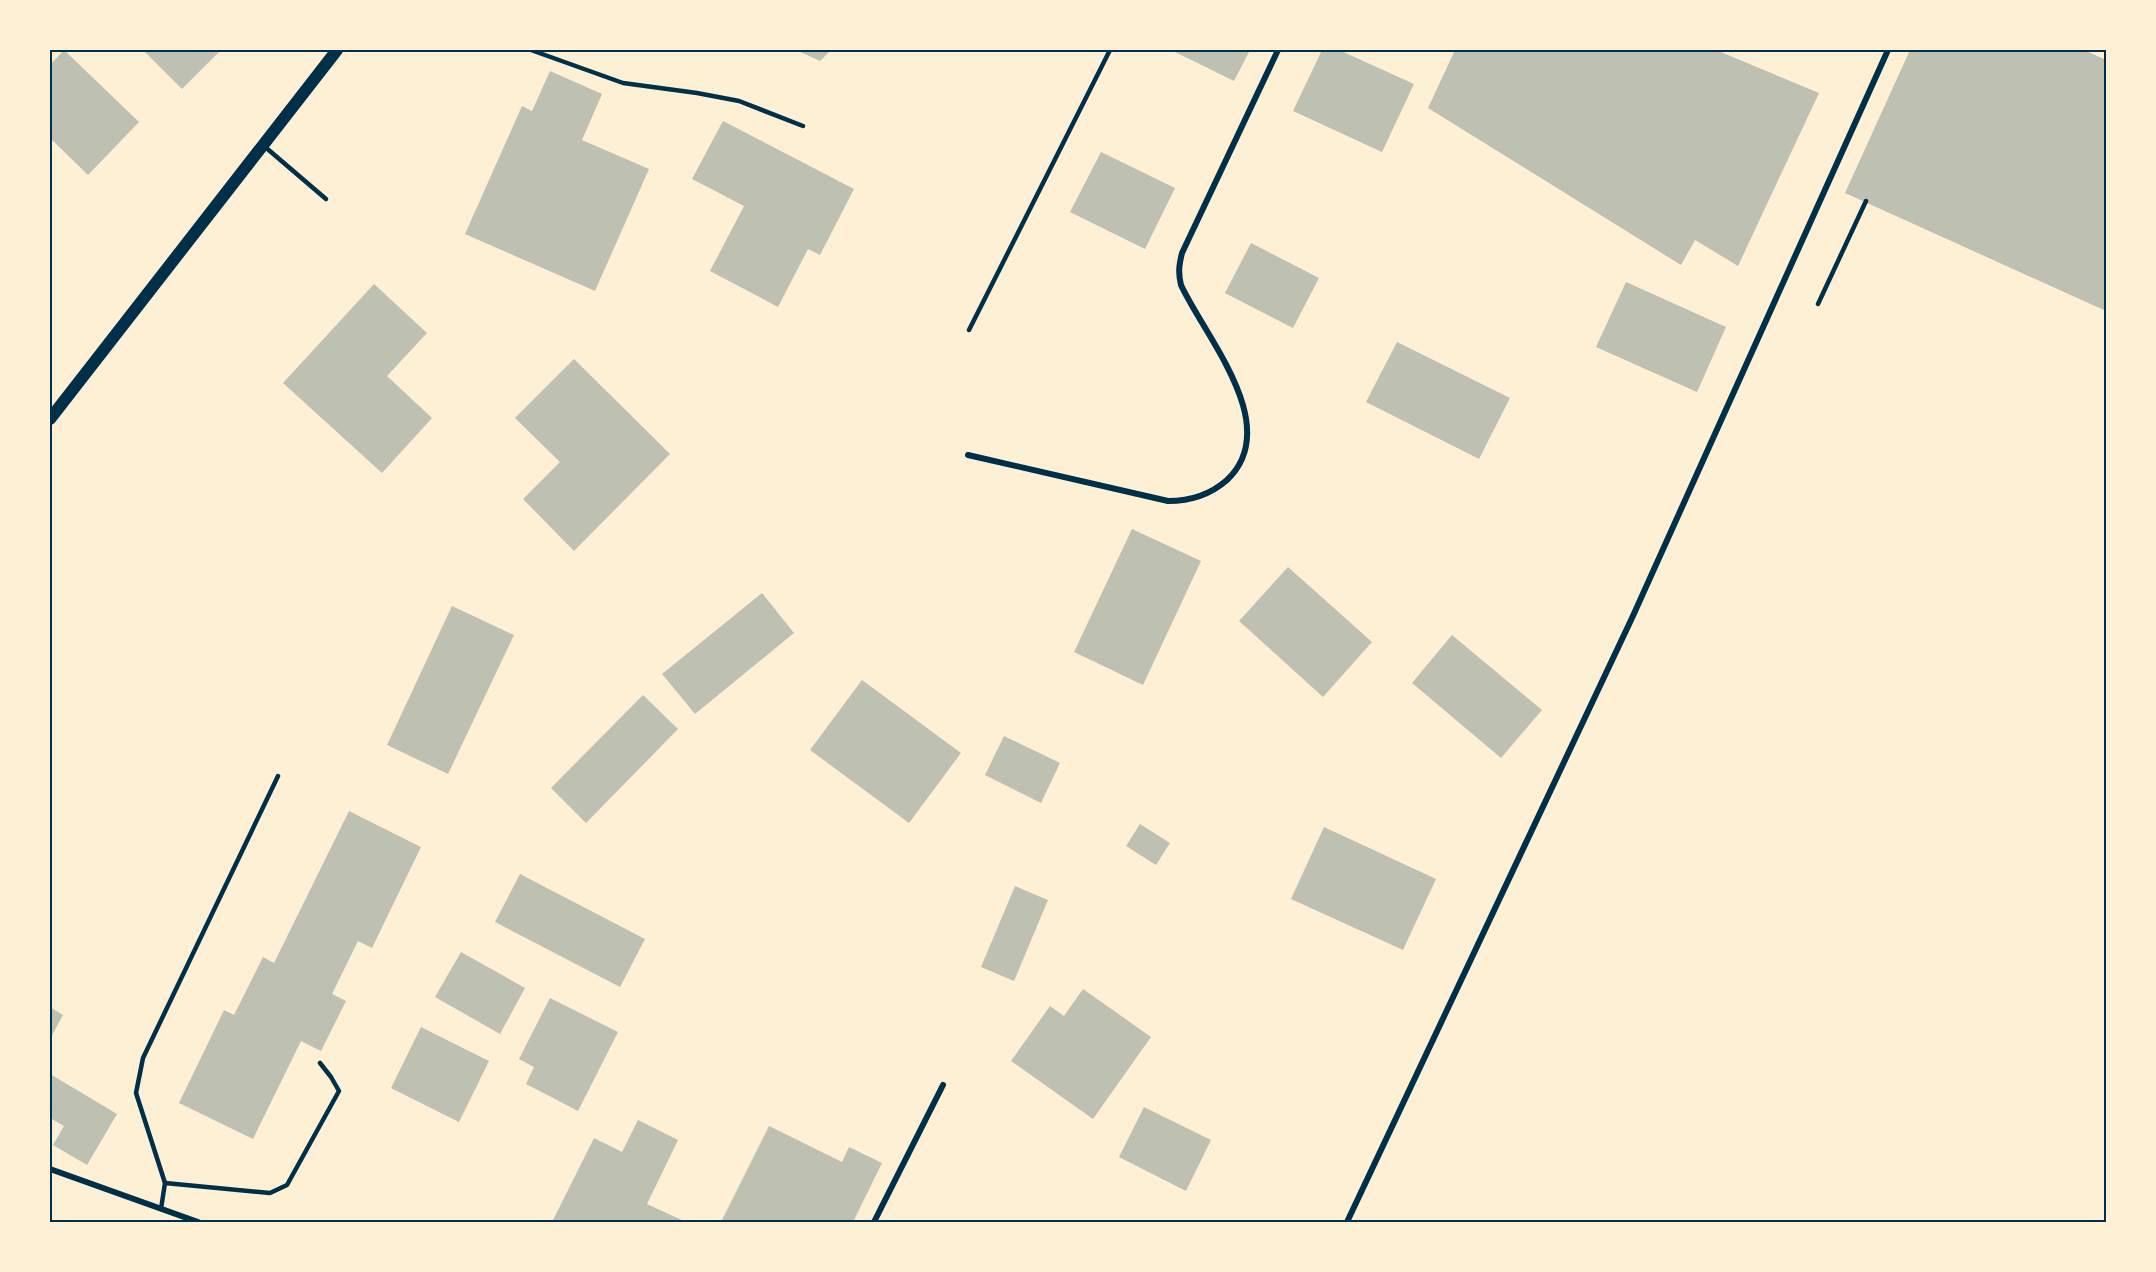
<svg xmlns="http://www.w3.org/2000/svg" width="2156" height="1272" font-family="'IBM Plex Serif',serif">
	<rect width="100%" height="100%" fill="#fdf0d5"/>
	<g fill="#bec0b2">
		<path d="M64 50 139 122 88 175 50 138V65Z"/>
		<path d="M143 50H221L182 89Z"/>
		<path d="M796 50H831L820 61Z"/>
		<path d="M1171 50H1250L1234 81Z"/>
		<path d="M1322 50H1339L1414 84 1382 152 1293 111Z"/>
		<path d="M1455 50H1716L1819 93 1738 266 1695 240 1681 265 1428 108Z"/>
		<path d="M1910 50H2084L2106 60V311L1845 193Z"/>
		<path d="M550 71 602 94 582 140 649 169 595 291 465 234 522 106 532 111Z"/>
		<path d="M723 121 854 189 820 255 808 249 778 307 710 271 744 206 692 179Z"/>
		<path d="M1101 152 1175 188 1145 249 1070 212Z"/>
		<path d="M1251 243 1319 278 1293 328 1225 293Z"/>
		<path d="M1626 282 1726 327 1697 392 1596 347Z"/>
		<path d="M374 284 427 333 387 376 432 418 382 473 283 383Z"/>
		<path d="M1397 342 1510 398 1479 459 1366 402Z"/>
		<path d="M574 359 670 454 574 551 523 499 560 462 515 418Z"/>
		<path d="M1132 529 1201 561 1143 685 1074 652Z"/>
		<path d="M1288 567 1372 642 1323 697 1239 621Z"/>
		<path d="M762 593 794 633 695 714 662 674Z"/>
		<path d="M452 606 514 635 448 774 387 745Z"/>
		<path d="M1452 635 1542 710 1501 758 1412 683Z"/>
		<path d="M862 680 961 753 909 823 810 750Z"/>
		<path d="M643 695 678 729 586 823 551 788Z"/>
		<path d="M1004 736 1060 763 1041 803 985 775Z"/>
		<path d="M349 811 421 847 372 948 358 941 332 994 346 1001 321 1051 301 1041 253 1139 179 1103 224 1010 234 1015 263 957 274 963Z"/>
		<path d="M1140 824 1170 843 1156 865 1126 846Z"/>
		<path d="M1324 827 1436 879 1403 950 1291 899Z"/>
		<path d="M520 874 645 939 620 987 495 922Z"/>
		<path d="M1015 886 1048 900 1014 981 981 967Z"/>
		<path d="M461 952 525 988 500 1034 435 997Z"/>
		<path d="M1083 989 1151 1037 1093 1119 1011 1061 1050 1006 1064 1016Z"/>
		<path d="M550 998 618 1032 578 1111 526 1084 534 1067 519 1059Z"/>
		<path d="M50 1007 63 1015 50 1039Z"/>
		<path d="M421 1027 489 1061 459 1122 391 1088Z"/>
		<path d="M50 1074 117 1114 87 1165 53 1145 64 1126 50 1118Z"/>
		<path d="M1144 1107 1211 1140 1186 1191 1119 1157Z"/>
		<path d="M638 1120 678 1140 647 1204 686 1222H552L594 1138 622 1152Z"/>
		<path d="M769 1126 842 1162 849 1147 882 1163 853 1222H721Z"/>
	</g>
	<g fill="none" stroke-linecap="round" stroke-linejoin="round">
		<g stroke="#003049" stroke-width="4.5">
			<path d="M531 50 623 83 697 93 739 101 803 126"/>
			<path d="M264 146 326 199"/>
			<path d="M1818 304 1866 201"/>
			<path d="M969 330 1110 50"/>
			<path d="M165 1183 270 1193 287 1185 339 1091 331 1077 320 1063"/>
			<path d="M161 1209 165 1183 136 1093 143 1058 278 776"/>
		</g>
		<g stroke="#003049" stroke-width="6">
			<path d="M968 455 1168 501C1190 501 1210 495 1227 480 1284 426 1205 337 1181 285 1178 273 1179 265 1182 253L1278 50"/>
			<path d="M50 1169 198 1222"/>
			<path d="M874 1222 943 1085"/>
			<path d="M1347 1222 1632 618 1888 50"/>
		</g>
		<path stroke="#003049" stroke-width="12" d="M50 419 337 50"/>
	</g>
	<rect width="2156" height="1272" fill="none" stroke="#fdf0d5" stroke-width="102"/>
	<rect x="51" y="51" width="2054" height="1170" fill="none" stroke="#003049" stroke-width="2"/>
</svg>
